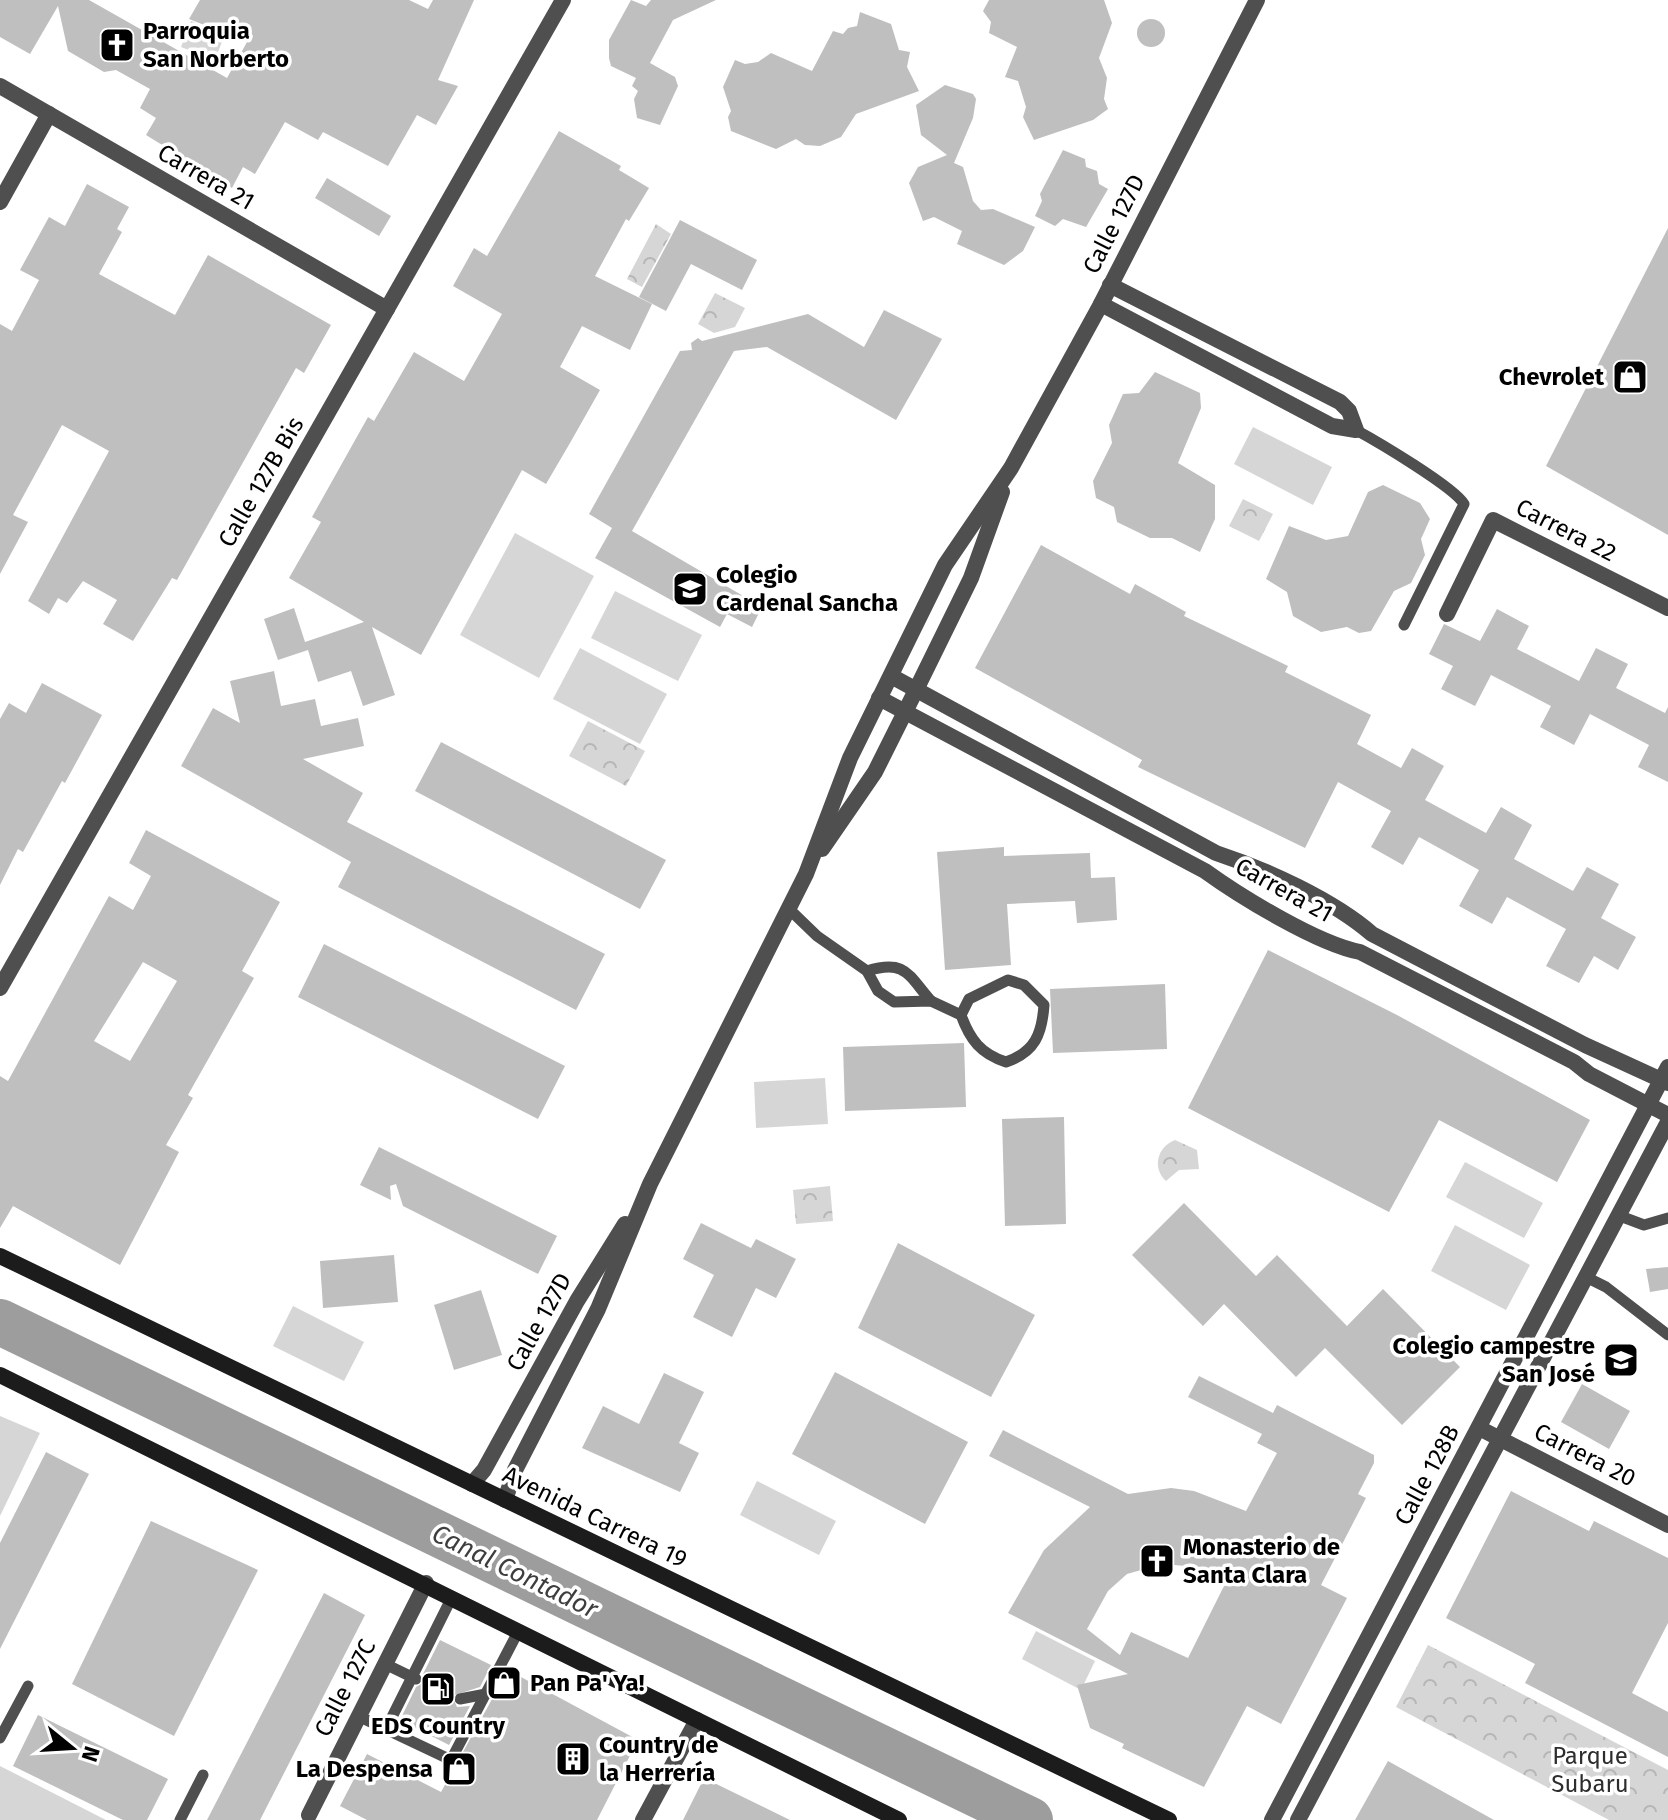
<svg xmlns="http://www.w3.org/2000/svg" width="1668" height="1820" font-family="'Fira Sans',sans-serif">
	<defs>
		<pattern id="park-crowns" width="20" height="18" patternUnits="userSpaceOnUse" patternTransform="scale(2)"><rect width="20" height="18" fill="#d6d6d6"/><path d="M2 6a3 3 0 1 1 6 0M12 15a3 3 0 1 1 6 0" fill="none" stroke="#b6b6b6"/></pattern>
	</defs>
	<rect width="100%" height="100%" fill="#fff"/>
	<g fill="#d6d6d6">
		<path d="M191 21 225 34 215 60 181 47Z"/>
		<path d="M1253 427 1332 467 1313 505 1234 464Z"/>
		<path d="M515 533 594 576 539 678 460 635Z"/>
		<path d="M615 591 702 635 678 681 591 638Z"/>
		<path d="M580 648 667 694 640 744 553 699Z"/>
		<path d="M825 1078 828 1124 756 1128 754 1082Z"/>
		<path d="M1465 1162 1543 1203 1524 1238 1446 1197Z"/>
		<path d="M1455 1225 1530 1265 1506 1310 1431 1271Z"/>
		<path d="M293 1306 364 1342 344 1381 273 1346Z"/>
		<path d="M0 1416 40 1433 0 1516Z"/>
		<path d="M757 1481 836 1521 819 1555 740 1515Z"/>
		<path d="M1036 1631 1095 1661 1081 1690 1022 1659Z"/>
		<path d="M0 1766 106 1820H0Z"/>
	</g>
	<g fill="url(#park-crowns)">
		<path d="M656 224 671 234 642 287 627 279Z"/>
		<path d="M715 293 745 308 735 327 714 333 698 324Z"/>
		<path d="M1243 499 1273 514 1259 541 1229 526Z"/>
		<path d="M588 721 645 751 626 786 569 756Z"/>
		<path d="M1175 1140 1197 1150 1199 1169 1179 1170 1166 1181C1152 1168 1157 1147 1175 1140Z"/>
		<path d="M830 1186 833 1221 796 1224 793 1190Z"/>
		<path d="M1428 1645 1668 1770V1820H1609L1396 1707Z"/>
	</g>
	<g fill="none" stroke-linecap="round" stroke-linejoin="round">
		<path stroke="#9d9d9d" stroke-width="46" d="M0 1322 1030 1820"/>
	</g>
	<g fill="#bfbfbf" fill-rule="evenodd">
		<path d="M0 0H89L227 78 247 42 189 19 200 0H409L428 9 433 0H474L438 80 458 86 436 125 417 115 388 166 323 132 318 140 285 122 255 174 243 167 232 188 146 135 156 118 140 108 150 89 116 70 104 72 68 51 58 6 30 54 0 37Z"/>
		<path d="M631 0 646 6 651 0H716L673 20 650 63 675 77 678 86 660 125 637 118 634 99 638 91 632 86 636 78 611 66 609 58V40Z"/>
		<path d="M989 0H1104L1112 23 1099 58 1107 78 1104 99 1108 109 1093 120 1034 140 1023 117 1026 107 1018 81 1005 77 1017 47 989 33 991 22 983 11Z"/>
		<path d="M860 12 891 24 899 50 910 52 907 67 919 91 856 114 841 137 820 146 805 145 796 139 776 149 731 131 728 117 731 111 723 87 735 60 745 64 758 62 771 53 812 71 833 31 843 34 848 28 857 26Z"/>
		<circle cx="1151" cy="33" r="14"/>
		<path d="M945 85 973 94 976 99 973 118 954 163 963 167 973 201 981 210 993 209 1035 227 1023 251 1004 265 957 244 962 231 934 217 923 221 909 183 918 167 947 155 921 135 916 105Z"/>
		<path d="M559 131 621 166 619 170 649 188 629 221 626 219 595 276 652 304 630 350 582 326 560 367 600 390 570 443 546 484 522 470 421 655 372 627 395 695 363 706 351 671 318 682 308 650 278 660 264 619 294 608 305 642 364 622 289 578 321 522 312 517 368 417 374 421 414 352 464 381 502 314 453 286 474 248 487 256Z"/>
		<path d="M1063 150 1085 159 1086 167 1097 171 1099 184 1108 189 1086 227 1063 219 1055 226 1035 216 1042 201 1040 194Z"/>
		<path d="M327 178 391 216 379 236 315 198Z"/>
		<path d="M87 184 129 207 117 229 122 232 99 274 175 315 208 255 331 325 304 373 296 368 177 580 172 578 133 641 103 624 117 600 83 581 67 603 58 598 49 614 28 601 109 451 62 425 13 515 28 522 0 574V324L12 331 39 280 20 270 49 217 65 226Z"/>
		<path d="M680 220 757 260 742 290 691 264 666 311 639 297Z"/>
		<path d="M1668 228V535L1546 466Z"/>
		<path d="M884 310 942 339 896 420 767 347 734 351 632 531 762 607 752 627 727 614 720 627 595 558 612 528 589 514 680 351 692 350 691 343 698 338 702 341 808 314 864 347Z"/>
		<path d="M1155 372 1200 393 1201 408 1178 463 1215 485V519L1200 552 1172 538H1150L1117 522 1114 507 1096 498 1093 481 1112 443 1109 425 1123 394 1139 393Z"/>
		<path d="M1383 485 1420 503 1430 519 1421 539 1425 555 1411 583 1394 591 1371 631 1359 633 1347 627 1321 632 1293 616 1287 592 1266 579 1289 526 1326 540 1348 536 1368 492Z"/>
		<path d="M1041 545 1130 594 1135 584 1186 612 1184 616 1288 666 1285 672 1371 715 1357 744 1401 768 1412 748 1444 766 1425 800 1486 833 1501 807 1532 825 1514 859 1573 891 1587 867 1619 884 1601 918 1636 937 1618 970 1594 956 1579 983 1546 966 1566 929 1507 897 1492 924 1459 906 1479 870 1419 837 1403 865 1371 847 1391 811 1338 782 1305 848 1138 767 1142 760 975 668Z"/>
		<path d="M1497 609 1529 626 1517 649 1579 681 1596 648 1628 664 1616 688 1665 713 1668 707V782L1638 767 1649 745 1590 714 1574 745 1540 727 1551 706 1491 675 1475 706 1441 689 1453 666 1429 654 1444 624 1480 641Z"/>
		<path d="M274 671 281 706 315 699 321 726 358 718 364 746 303 759 363 793 347 822 605 954 576 1010 338 887 351 862 181 766 213 708 240 723 230 681Z"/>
		<path d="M42 683 102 715 65 783 62 781 23 852 18 849 0 885V719L9 703 26 713Z"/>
		<path d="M441 742 666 860 640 909 415 791Z"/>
		<path d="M146 830 280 902 242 971 254 978 188 1095 193 1098 166 1145 179 1152 120 1265 13 1206 0 1228V1076L8 1081 109 896 133 910 151 876 129 863ZM143 962 177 981 130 1061 94 1041Z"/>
		<path d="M1004 847V856L1090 853 1091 878 1115 877 1117 920 1077 923 1075 901 1007 904 1011 965 945 970 937 852Z"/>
		<path d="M324 944 565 1066 538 1119 298 997Z"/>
		<path d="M1268 950 1397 1015 1590 1120 1557 1182 1439 1120 1389 1212 1188 1108Z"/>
		<path d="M1165 984 1167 1049 1053 1053 1050 989Z"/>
		<path d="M964 1043 966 1107 845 1111 843 1047Z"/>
		<path d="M1064 1117 1066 1224 1005 1226 1002 1119Z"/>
		<path d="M379 1147 557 1236 538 1274 403 1206 396 1184 390 1186 391 1200 360 1185Z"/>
		<path d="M1184 1203 1256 1276 1277 1255 1347 1326 1383 1289 1460 1367 1402 1425 1325 1348 1296 1377 1224 1304 1203 1326 1132 1255Z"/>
		<path d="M701 1223 751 1248 756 1239 796 1259 776 1298 756 1288 732 1337 693 1317 714 1275 683 1259Z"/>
		<path d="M898 1243 1035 1315 991 1397 858 1328Z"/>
		<path d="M394 1255 398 1302 323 1308 320 1261Z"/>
		<path d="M1668 1267V1289L1650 1292 1646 1269Z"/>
		<path d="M481 1290 502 1355 454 1370 434 1305Z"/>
		<path d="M835 1372 968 1442 925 1524 792 1454Z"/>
		<path d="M664 1373 704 1392 679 1443 699 1453 680 1492 582 1448 603 1406 639 1424Z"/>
		<path d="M1199 1376 1273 1413 1277 1405 1374 1455V1463L1358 1494 1366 1498 1321 1585 1347 1598 1281 1724 1247 1706 1204 1787 1122 1748 1124 1744 1090 1728 1077 1685 1128 1674 1008 1613 1044 1550 1090 1507 989 1456 1003 1430 1128 1494 1171 1488 1194 1491 1246 1511 1277 1453 1257 1443 1262 1434 1188 1397ZM1162 1564 1186 1566 1225 1584 1188 1658 1131 1632 1120 1655 1087 1629 1108 1591 1127 1574Z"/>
		<path d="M1582 1384 1630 1411 1609 1449 1561 1422Z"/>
		<path d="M46 1452 89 1474 0 1649V1543Z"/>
		<path d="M1511 1491 1589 1531 1594 1521 1668 1558V1623L1632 1693 1668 1712V1757L1525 1683 1535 1664 1446 1618Z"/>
		<path d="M151 1521 258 1570 174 1736 72 1684Z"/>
		<path d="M324 1593 365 1615 260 1820H207Z"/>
		<path d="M440 1640 491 1665 480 1687 452 1696 457 1707 470 1706 449 1745 400 1720 416 1687 423 1683V1674Z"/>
		<path d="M508 1670 638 1740 597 1820H367L340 1806 367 1754 441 1792Z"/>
		<path d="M38 1715 168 1779 147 1820H123L13 1766Z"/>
		<path d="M1388 1761 1494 1820H1355Z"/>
		<path d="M704 1778 790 1820H683Z"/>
	</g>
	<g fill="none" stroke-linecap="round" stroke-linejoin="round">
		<g stroke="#4f4f4f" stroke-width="11">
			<path d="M1356 430C1378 442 1454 487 1464 504L1404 625"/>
			<path d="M788 908 817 936 867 971 878 991 894 1002 931 1001 961 1015C970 1040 981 1054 1006 1062 1035 1052 1042 1034 1044 1005L1024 985 1008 980 969 999 961 1015"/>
			<path d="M867 971C906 959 908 975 931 1001"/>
			<path d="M1620 1216 1644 1225 1668 1218"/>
			<path d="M1588 1278 1606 1287 1668 1335"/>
			<path d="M385 1664 416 1679"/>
			<path d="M460 1699 486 1694"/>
			<path d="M358 1716 451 1760 519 1630"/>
			<path d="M386 1729 452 1597"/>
			<path d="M0 1738 28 1686"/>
			<path d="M180 1820 203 1775"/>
		</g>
		<g stroke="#4f4f4f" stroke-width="16">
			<path d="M0 86 387 309"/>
			<path d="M0 202 49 114"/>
			<path d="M1101 304 1332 426 1356 430 1349 411 1340 402 1110 285"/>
			<path d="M1447 614 1493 520 1668 608"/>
			<path d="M891 676 1216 853C1265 869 1333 900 1372 934L1585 1045 1668 1083"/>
			<path d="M879 698 1205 871C1241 897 1318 944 1360 952L1574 1062 1589 1074 1668 1115"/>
			<path d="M822 849 875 772 916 690 971 578 1002 492"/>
			<path d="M0 988 563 0"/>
			<path d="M1479 1428 1668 1525"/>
			<path d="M472 1484 484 1470 577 1301 625 1224"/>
			<path d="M505 1500 515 1470 598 1309 650 1184 806 874 850 758 945 565 1011 468 1101 304 1257 0"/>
			<path d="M309 1815 426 1583"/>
			<path d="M643 1820 697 1720"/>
			<path d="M1272 1820 1668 1067"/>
			<path d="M1298 1820 1668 1122"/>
		</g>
		<g stroke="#1c1c1c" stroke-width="16">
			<path d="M0 1256 1169 1820"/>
			<path d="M0 1375 899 1820"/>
		</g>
	</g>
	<defs>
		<symbol id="church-square" viewBox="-11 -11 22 22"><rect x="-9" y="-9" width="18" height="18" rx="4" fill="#000" stroke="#fff"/><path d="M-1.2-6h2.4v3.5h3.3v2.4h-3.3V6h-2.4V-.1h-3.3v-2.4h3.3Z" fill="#fff"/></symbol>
		<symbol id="shop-square" viewBox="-11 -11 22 22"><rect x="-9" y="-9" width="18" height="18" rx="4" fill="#000" stroke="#fff"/><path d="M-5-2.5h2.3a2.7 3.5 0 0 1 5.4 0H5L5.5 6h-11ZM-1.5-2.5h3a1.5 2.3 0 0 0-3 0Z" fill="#fff"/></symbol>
		<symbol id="school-square" viewBox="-11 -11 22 22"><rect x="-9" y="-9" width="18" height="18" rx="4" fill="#000" stroke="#fff"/><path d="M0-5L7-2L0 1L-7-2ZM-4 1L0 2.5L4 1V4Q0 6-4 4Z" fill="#fff"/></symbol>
		<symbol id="fuel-square" viewBox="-11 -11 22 22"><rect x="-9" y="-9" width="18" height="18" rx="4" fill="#000" stroke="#fff"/><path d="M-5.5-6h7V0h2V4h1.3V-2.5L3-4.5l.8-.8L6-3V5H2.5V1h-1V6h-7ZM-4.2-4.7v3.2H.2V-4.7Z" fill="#fff"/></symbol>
		<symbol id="building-square" viewBox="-11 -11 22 22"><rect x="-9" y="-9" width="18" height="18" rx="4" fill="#000" stroke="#fff"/><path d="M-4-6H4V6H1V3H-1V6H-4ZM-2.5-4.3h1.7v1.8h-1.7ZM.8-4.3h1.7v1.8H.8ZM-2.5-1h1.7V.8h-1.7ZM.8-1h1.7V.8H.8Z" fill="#fff"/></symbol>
	</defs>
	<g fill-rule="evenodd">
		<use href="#church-square" x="97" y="25" width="40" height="40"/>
		<use href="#shop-square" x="1610" y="357" width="40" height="40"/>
		<use href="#school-square" x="670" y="569" width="40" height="40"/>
		<use href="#school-square" x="1601" y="1340" width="40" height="40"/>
		<use href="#church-square" x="1137" y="1541" width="40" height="40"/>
		<use href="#shop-square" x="484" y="1663" width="40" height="40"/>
		<use href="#fuel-square" x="418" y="1669" width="40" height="40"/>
		<use href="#building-square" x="553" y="1739" width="40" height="40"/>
		<use href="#shop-square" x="439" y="1749" width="40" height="40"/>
	</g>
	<g text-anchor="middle" stroke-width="7" stroke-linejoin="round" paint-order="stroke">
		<g font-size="24" font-weight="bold" fill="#000" stroke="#fff" text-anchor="start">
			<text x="143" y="39">Parroquia<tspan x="143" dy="28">San Norberto</tspan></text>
			<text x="1604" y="385" text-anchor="end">Chevrolet</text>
			<text x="716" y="583">Colegio<tspan x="716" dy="28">Cardenal Sancha</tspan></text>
			<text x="1595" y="1354" text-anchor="end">Colegio campestre<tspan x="1595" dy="28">San José</tspan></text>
			<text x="1183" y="1555">Monasterio de<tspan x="1183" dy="28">Santa Clara</tspan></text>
			<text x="530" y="1691">Pan Pa' Ya!</text>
			<text x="438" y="1734" text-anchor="middle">EDS Country</text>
			<text x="599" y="1753">Country de<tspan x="599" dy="28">la Herrería</tspan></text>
			<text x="433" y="1777" text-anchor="end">La Despensa</text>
		</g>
		<g font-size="24" fill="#000" stroke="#fff">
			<text transform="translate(206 177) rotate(30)" y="8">Carrera 21</text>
			<text transform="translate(1114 224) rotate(-63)" y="8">Calle 127D</text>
			<text transform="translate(261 482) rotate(-60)" y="8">Calle 127B Bis</text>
			<text transform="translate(1566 530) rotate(27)" y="8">Carrera 22</text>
			<text transform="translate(1284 890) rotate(29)" y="8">Carrera 21</text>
			<text transform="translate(539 1322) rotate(-61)" y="8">Calle 127D</text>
			<text transform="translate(1585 1455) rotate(27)" y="8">Carrera 20</text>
			<text transform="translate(1427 1475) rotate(-62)" y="8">Calle 128B</text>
			<text transform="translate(595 1517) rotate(26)" y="8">Avenida Carrera 19</text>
			<text transform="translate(345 1688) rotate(-63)" y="8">Calle 127C</text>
		</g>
		<g font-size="24" fill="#2d2d2d" stroke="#fff">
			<text x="1590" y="1764">Parque<tspan x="1590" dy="28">Subaru</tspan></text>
		</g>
		<g font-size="26" font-style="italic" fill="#3e3e3e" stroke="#fff">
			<text transform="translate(515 1571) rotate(26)" y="9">Canal Contador</text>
		</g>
	</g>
	<g transform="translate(72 1748) rotate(108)" stroke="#ffffff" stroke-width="6" paint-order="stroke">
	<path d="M0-6L14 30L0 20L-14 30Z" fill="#000000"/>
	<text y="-12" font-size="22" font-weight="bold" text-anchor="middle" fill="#000000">N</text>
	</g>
</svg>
